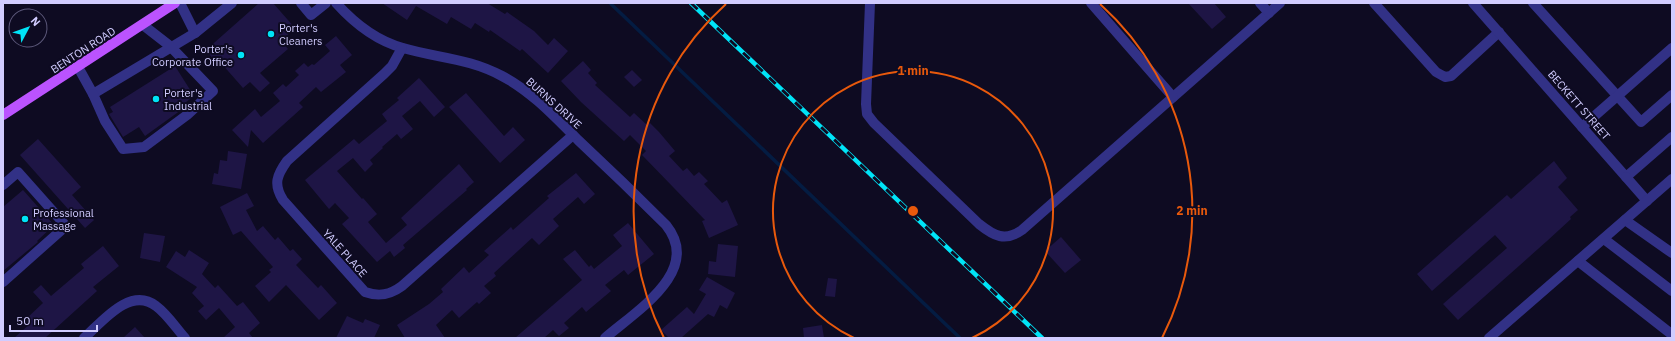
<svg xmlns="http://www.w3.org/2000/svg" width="1675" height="341" font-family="'IBM Plex Sans',sans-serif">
	<rect width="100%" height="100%" fill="#0e0b22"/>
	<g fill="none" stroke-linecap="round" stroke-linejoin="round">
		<path stroke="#041c42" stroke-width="3.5" d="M610 3 960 338"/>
	</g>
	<g fill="#1e1545">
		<path d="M259 3H273L295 28 281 41 288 49 260 73 270 83 260 92 250 82 243 88 221 63 218 65 206 50Z"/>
		<path d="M382 3H487L505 14 507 12 534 31 548 45 554 38 568 51 548 73 522 49 520 51 490 30 489 32 475 23 471 29 451 17 447 24 416 6 407 20Z"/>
		<path d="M1188 3H1214L1226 17 1212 29Z"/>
		<path d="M336 36 352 55 340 65 346 72 321 92 316 87 299 103 303 107 263 143 251 130 248 147 232 130 255 109 261 117 280 101 273 93 283 84 286 87 299 75 295 71 304 63 308 67 312 64 314 65 330 51 325 45Z"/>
		<path d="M583 61 591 70 588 73 597 83 595 85 630 117 634 113 647 125 650 123 659 132 675 151 669 156 683 171 687 168 694 176 699 172 708 181 704 184 722 203 727 200 738 225 709 238 702 221 705 220 642 155 646 151 630 135 624 141 581 102 561 81Z"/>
		<path d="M175 66 194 96 186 102 188 105 145 136 139 127 123 137 109 114 113 112 110 107Z"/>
		<path d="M632 70 642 80 634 87 624 77Z"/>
		<path d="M419 78 445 107 434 117 420 101 402 116 413 129 401 139 397 134 382 147 383 148 370 160 373 164 365 172 353 158 337 171 362 199 363 198 377 214 368 222 386 243 407 225 401 218 459 164 474 182 466 189 467 190 403 245 405 248 394 257 390 251 377 262 342 224 349 218 335 203 329 209 305 180 354 139 359 144 387 121 382 114 399 100 397 98Z"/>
		<path d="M466 93 504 136 513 127 525 140 500 163 449 107Z"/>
		<path d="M38 139 81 187 72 195 94 220 85 228 20 155Z"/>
		<path d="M228 151 247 154 241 189 212 184 214 173 218 174 220 160 227 161Z"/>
		<path d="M1554 161 1567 178 1558 187 1578 210 1570 217 1571 219 1547 241 1458 320 1443 304 1507 248 1495 235 1432 291 1417 274 1507 195 1511 199Z"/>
		<path d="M576 173 595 194 584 204 578 197 553 219 559 226 539 245 532 238 494 273 496 276 484 286 491 293 479 304 477 302 459 318 452 310 436 325 445 338H405L397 325 429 304 443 292 441 289 464 267 469 273 489 255 484 251 511 227 513 230 549 198 547 196Z"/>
		<path d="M23 190 54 225 37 241 38 242 3 271V207Z"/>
		<path d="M247 193 254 206 246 210 257 231 263 226 275 240 278 237 290 251 293 249 302 259 296 265 318 288 321 285 337 303 319 320 286 285 269 302 255 286 271 272 269 270 273 267 241 231 233 235 220 207Z"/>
		<path d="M628 223 654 254 628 275 624 270 605 285 611 291 586 312 582 307 564 323 569 328 559 336 553 330 544 338H515L582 280 563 259 575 250 589 267 591 265 594 269 622 246 613 235Z"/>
		<path d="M144 233 165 236 160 262 140 258Z"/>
		<path d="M1061 237 1081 260 1065 273 1045 251Z"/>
		<path d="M718 244 738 246 735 277 708 274 709 261 716 262Z"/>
		<path d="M103 246 119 266 93 287 97 291 45 338H14L31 323 27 318 43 303 33 292 41 285 51 296 84 268 81 264Z"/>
		<path d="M189 250 209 263 202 274 215 288 218 285 237 306 243 302 260 323 249 333 253 338H223L235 327 219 308 206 320 198 311 204 306 192 293 197 287 166 267 176 251 185 257Z"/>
		<path d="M707 277 735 293 727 309 720 305 714 317 708 314 681 338H669L661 330 687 307 694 314 706 294 699 290Z"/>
		<path d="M828 278 837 279 835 297 825 296Z"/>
		<path d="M347 316 363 323 365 319 380 325 374 338H336Z"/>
		<path d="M822 325 824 338H804L803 328Z"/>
		<path d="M135 327 145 338H123Z"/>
	</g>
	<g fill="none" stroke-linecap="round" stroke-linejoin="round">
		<g stroke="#323186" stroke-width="10">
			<path d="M180 3 195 33"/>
			<path d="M301 3 311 15 326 3"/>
			<path d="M336 3C354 23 377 41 403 48 437 58 469 58 502 76 531 91 555 117 578 140 608 168 637 196 666 225 703 271 636 311 605 338"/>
			<path d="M870 3 866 104 867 114 874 123 979 224C994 236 1005 242 1022 230L1280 3"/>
			<path d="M1091 3 1173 97"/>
			<path d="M1260 3 1269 13"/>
			<path d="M1374 3 1436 72 1445 77 1451 76 1499 32"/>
			<path d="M1473 3 1626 177 1672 137"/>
			<path d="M1533 3 1641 122 1672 95"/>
			<path d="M402 48 392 66 384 74 287 161C277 175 273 184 283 200L365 292C379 297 390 295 402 286L573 135"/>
			<path d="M78 67 93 94 195 33 232 3"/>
			<path d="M93 94 105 121 123 149 144 147 187 115 213 91 170 46 143 25"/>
			<path d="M1582 127 1672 48"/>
			<path d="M1626 177 1647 201"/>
			<path d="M3 185 18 172 66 226 3 282"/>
			<path d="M1625 220 1672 253"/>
			<path d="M1604 239 1672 291"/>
			<path d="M1578 261 1670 333"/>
			<path d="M84 338C102 322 130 286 156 306 167 314 176 328 185 338"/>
			<path d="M1489 338 1672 179"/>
		</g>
		<path stroke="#bb53ff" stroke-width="10" d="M3 115 175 3"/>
		<defs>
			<path id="rail" d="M691 3 1042 338"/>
		</defs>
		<use href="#rail" stroke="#00e4f7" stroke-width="4.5"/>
		<use href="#rail" stroke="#0e0b22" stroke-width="3" stroke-dasharray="9" stroke-linecap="butt"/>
	</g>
	<g fill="none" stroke="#e8590c" stroke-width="2">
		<path d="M854 338A140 140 0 1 1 972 338"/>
		<path d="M664 338A279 279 0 0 1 726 4M1100 4A279 279 0 0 1 1162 338"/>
	</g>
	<g fill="#00e4f7" stroke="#0e0b22" stroke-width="1.5">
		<circle cx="271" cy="34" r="4"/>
		<circle cx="241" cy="55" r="4"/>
		<circle cx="156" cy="99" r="4"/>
		<circle cx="25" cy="219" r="4"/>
	</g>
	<g text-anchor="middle" stroke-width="4" stroke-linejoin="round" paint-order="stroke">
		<g font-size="11" fill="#d1ccff" stroke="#0e0b22" text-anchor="start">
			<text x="279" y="32">Porter's<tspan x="279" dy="13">Cleaners</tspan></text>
			<text x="233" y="53" text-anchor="end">Porter's<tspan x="233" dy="13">Corporate Office</tspan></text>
			<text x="164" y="97">Porter's<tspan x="164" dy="13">Industrial</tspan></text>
			<text x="33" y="217">Professional<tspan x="33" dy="13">Massage</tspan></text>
		</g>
		<g font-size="11" fill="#d1ccff" stroke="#0e0b22">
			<text transform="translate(83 50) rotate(-33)" y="4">BENTON ROAD</text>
			<text transform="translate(554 103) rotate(42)" y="4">BURNS DRIVE</text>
			<text transform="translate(1579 105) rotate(49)" y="4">BECKETT STREET</text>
			<text transform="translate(345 253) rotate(48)" y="4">YALE PLACE</text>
		</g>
	</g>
	<circle cx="913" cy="211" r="6" fill="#e8590c" stroke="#0e0b22" stroke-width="2"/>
	<g font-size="12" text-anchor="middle" font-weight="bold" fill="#e8590c" stroke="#0e0b22" stroke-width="4" stroke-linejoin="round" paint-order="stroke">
		<text x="913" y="75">1 min</text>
		<text x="1192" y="215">2 min</text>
	</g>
	<rect width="1675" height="341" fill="none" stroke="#d1ccff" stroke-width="8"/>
	<g transform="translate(28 28) rotate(49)"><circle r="19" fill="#0e0b22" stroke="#5c587a"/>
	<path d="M0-3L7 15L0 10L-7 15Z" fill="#00e4f7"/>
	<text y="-6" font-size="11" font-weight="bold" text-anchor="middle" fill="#d1ccff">N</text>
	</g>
	<path d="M10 325v6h87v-6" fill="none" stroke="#d1ccff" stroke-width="2"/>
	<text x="16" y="325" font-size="12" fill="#d1ccff" stroke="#0e0b22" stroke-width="3" paint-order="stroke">50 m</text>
</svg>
